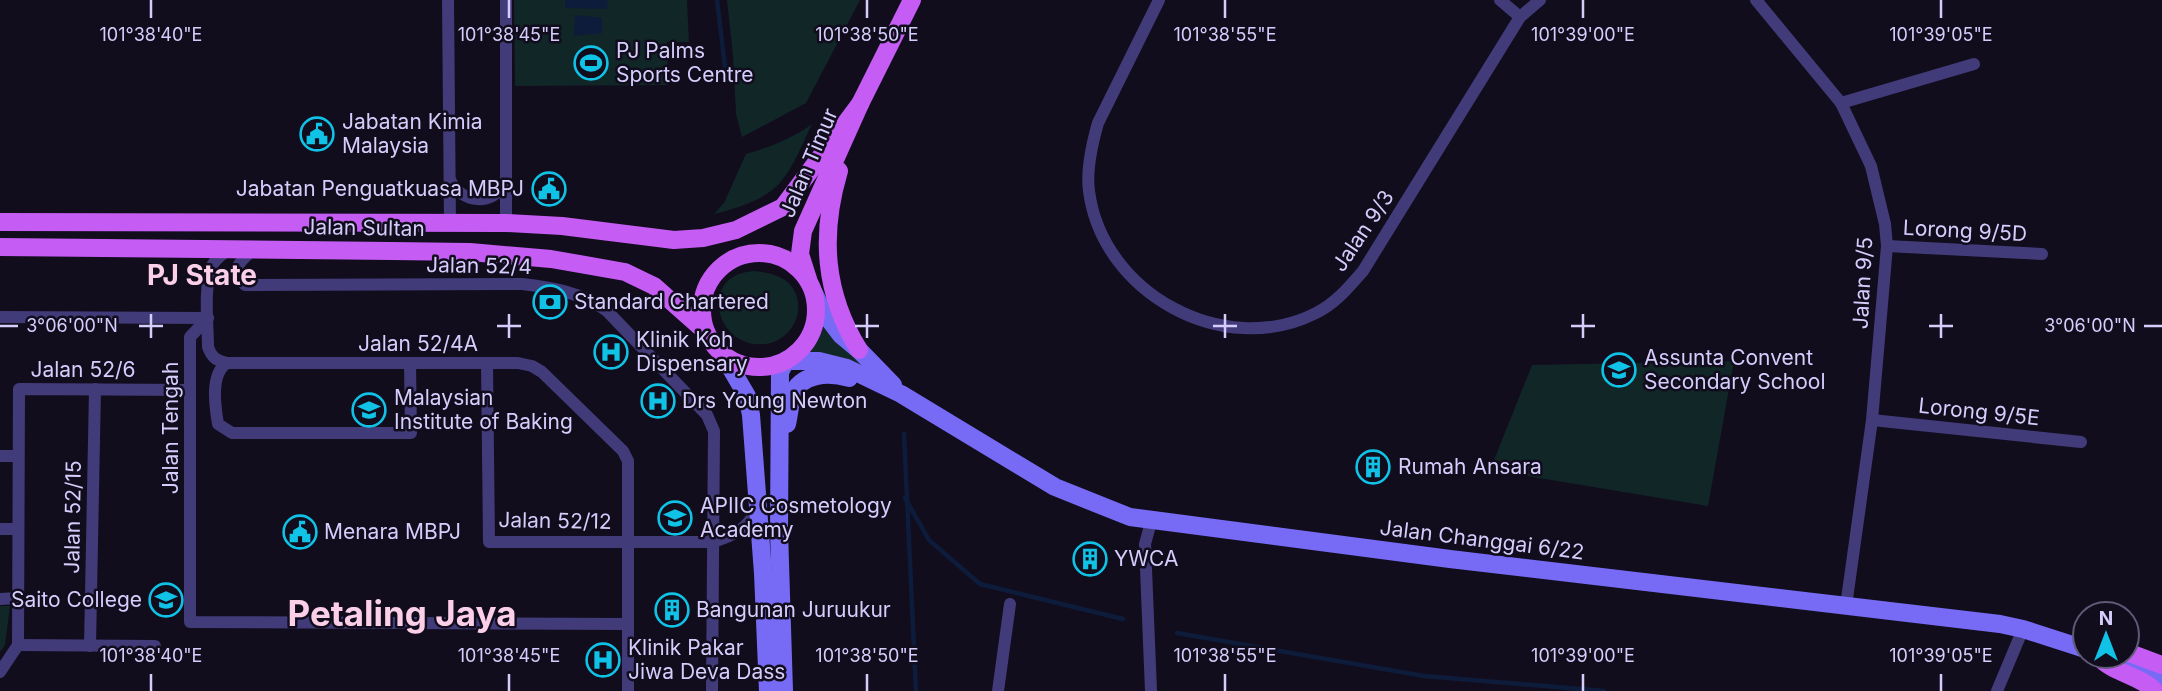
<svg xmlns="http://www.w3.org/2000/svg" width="2162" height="691" font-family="Inter,sans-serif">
	<rect width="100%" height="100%" fill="#110d1d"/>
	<g fill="#112627">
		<path d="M514 0H687L689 42H667L668 85 515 86Z"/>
		<path d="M727 0H860L806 103 742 137 736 114 733 56Z"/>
		<path d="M812 124C801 146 791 176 771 191 755 203 733 209 714 214L724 203 746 154C770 147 791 139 812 124Z"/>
		<path d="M754 271C764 272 776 274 785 280 811 300 796 340 765 344 716 350 696 275 754 271Z"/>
		<path d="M825 317 874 377 805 358 818 338Z"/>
		<path d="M1734 361 1708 506 1490 470 1532 365Z"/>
		<path d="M0 606H10L5 645 0 652Z"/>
	</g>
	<g fill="#0e1c3c">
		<path d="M565 0H608L607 9 565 8Z"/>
		<path d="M575 15 602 18V33L574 36Z"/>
	</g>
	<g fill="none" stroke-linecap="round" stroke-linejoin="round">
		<g stroke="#0e1c3c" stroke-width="4.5">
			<path d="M717 0 725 67"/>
			<path d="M904 434 916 691"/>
			<path d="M905 498 929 540 980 584 1123 619"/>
			<path d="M1177 633 1424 676 1604 691"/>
		</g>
		<g stroke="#423b79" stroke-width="12">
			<path d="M448 0 450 223"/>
			<path d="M506 0V223"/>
			<path d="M1159 0 1098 123C1092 144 1086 169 1089 191 1102 293 1224 360 1316 313 1336 303 1349 287 1363 271L1520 17 1540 0"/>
			<path d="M1500 0 1520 17"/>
			<path d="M1756 0 1841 103 1871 166 1885 224 1887 246 1872 420 1846 606"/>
			<path d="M1841 103 1974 64"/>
			<path d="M450 180C463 204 491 206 506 183"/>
			<path d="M1887 246 2042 254"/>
			<path d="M229 249C223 254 217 258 213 264 203 282 208 326 208 347 212 358 216 360 227 363H518L532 366 542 372 623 451 628 461V691"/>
			<path d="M254 249C241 261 228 269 245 285L522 284C551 287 583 293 607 311L707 415 714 431 712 691"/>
			<path d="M0 317 208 318"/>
			<path d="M208 318 190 337V622L627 624"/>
			<path d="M227 363C210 374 215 406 218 424L232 433H411L410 363"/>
			<path d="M487 363 489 542H713C735 535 747 529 757 509"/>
			<path d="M1872 420 2081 442"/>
			<path d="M0 456H18"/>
			<path d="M1151 522 1145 544 1151 691"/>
			<path d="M0 529H18"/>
			<path d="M0 599 18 598"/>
			<path d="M18 645 19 389 190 390"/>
			<path d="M18 645 155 646"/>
			<path d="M90 646 95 389"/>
			<path d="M0 672 18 645"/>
			<path d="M998 691 1010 604"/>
			<path d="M1997 691 2023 629"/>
		</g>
		<g stroke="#776bf5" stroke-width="18">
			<path d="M814 293 822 310 841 335 859 350 893 385"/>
			<path d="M723 355 747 396 751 415 763 573 768 691"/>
			<path d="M787 424C789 415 790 405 792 396 800 373 829 372 849 378"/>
			<path d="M2105 656 2162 676"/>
			<path d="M784 691 779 531 780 372 786 361H819L847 368 901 394 1055 487 1130 517 1450 559 2000 624 2023 629 2085 649"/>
		</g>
		<g stroke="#c55cf4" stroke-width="18">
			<path d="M839 171C820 235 824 293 859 350"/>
			<path d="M0 222 506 223 562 226 674 240 703 238 736 230 783 207 860 104"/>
			<path d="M0 247 391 251 470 252 551 259 625 272 654 286 706 332"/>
			<circle cx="759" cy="310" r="57"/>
			<path d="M808 279 800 254 803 231 860 104 912 0"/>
			<path d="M2127 652 2162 665"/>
			<path d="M2098 656C2113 674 2138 674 2155 691"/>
		</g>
	</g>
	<path fill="none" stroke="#d5cdfc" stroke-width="2.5" d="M151 0V18M509 0V18M867 0V18M1225 0V18M1583 0V18M1941 0V18M151 314V338M509 314V338M867 314V338M1225 314V338M1583 314V338M1941 314V338M0 326H18M139 326H163M497 326H521M855 326H879M1213 326H1237M1571 326H1595M1929 326H1953M2144 326H2162M151 674V691M509 674V691M867 674V691M1225 674V691M1583 674V691M1941 674V691"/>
	<defs>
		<symbol id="stadium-ring" viewBox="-11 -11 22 22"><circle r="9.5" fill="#110d1d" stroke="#10c2e5" stroke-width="1.5"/><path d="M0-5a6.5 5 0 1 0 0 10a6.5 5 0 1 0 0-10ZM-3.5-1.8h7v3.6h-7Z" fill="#10c2e5"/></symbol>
		<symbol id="civic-ring" viewBox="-11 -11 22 22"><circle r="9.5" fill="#110d1d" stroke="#10c2e5" stroke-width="1.5"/><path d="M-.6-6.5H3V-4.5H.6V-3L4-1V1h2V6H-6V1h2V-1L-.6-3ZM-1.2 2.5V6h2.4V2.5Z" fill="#10c2e5"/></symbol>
		<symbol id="bank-ring" viewBox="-11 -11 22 22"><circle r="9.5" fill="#110d1d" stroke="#10c2e5" stroke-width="1.5"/><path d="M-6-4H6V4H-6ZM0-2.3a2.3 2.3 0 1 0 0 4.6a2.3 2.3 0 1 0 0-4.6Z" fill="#10c2e5"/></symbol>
		<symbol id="hospital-ring" viewBox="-11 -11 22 22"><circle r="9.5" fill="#110d1d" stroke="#10c2e5" stroke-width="1.5"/><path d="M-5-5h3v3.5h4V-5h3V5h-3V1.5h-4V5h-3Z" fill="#10c2e5"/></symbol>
		<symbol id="school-ring" viewBox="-11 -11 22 22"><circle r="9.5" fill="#110d1d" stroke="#10c2e5" stroke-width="1.5"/><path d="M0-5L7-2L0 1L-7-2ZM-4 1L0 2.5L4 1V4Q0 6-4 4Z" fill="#10c2e5"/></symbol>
		<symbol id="university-ring" viewBox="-11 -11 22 22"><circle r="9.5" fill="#110d1d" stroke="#10c2e5" stroke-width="1.5"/><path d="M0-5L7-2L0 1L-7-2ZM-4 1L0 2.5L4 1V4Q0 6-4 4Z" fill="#10c2e5"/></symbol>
		<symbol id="building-ring" viewBox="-11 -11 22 22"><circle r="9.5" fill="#110d1d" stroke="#10c2e5" stroke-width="1.5"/><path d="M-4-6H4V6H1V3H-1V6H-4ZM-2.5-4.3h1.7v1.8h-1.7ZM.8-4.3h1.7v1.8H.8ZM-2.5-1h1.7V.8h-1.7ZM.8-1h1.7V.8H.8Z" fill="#10c2e5"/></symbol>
	</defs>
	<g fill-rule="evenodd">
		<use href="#stadium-ring" x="572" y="44" width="38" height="38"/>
		<use href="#civic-ring" x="298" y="115" width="38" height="38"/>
		<use href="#civic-ring" x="530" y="170" width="38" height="38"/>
		<use href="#bank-ring" x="531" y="283" width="38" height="38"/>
		<use href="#hospital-ring" x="592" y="333" width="38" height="38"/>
		<use href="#school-ring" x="1600" y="351" width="38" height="38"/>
		<use href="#hospital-ring" x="639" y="382" width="38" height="38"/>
		<use href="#university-ring" x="350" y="391" width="38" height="38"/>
		<use href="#building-ring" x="1354" y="448" width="38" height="38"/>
		<use href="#university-ring" x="656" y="499" width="38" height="38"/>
		<use href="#civic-ring" x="281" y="513" width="38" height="38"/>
		<use href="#building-ring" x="1071" y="540" width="38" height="38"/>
		<use href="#university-ring" x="147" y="581" width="38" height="38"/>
		<use href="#building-ring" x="653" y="591" width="38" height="38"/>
		<use href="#hospital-ring" x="584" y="641" width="38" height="38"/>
	</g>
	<g text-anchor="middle" stroke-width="5" stroke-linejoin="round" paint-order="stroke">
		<g font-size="21" fill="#d5cdfc" stroke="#110d1d" text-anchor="start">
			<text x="616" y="58">PJ Palms<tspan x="616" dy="24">Sports Centre</tspan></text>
			<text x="342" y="129">Jabatan Kimia<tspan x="342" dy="24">Malaysia</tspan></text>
			<text x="524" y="196" text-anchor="end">Jabatan Penguatkuasa MBPJ</text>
			<text x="574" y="309">Standard Chartered</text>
			<text x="636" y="347">Klinik Koh<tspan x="636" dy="24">Dispensary</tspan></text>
			<text x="1644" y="365">Assunta Convent<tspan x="1644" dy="24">Secondary School</tspan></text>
			<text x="394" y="405">Malaysian<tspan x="394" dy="24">Institute of Baking</tspan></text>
			<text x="682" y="408">Drs Young Newton</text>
			<text x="1398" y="474">Rumah Ansara</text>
			<text x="700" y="513">APIIC Cosmetology<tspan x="700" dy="24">Academy</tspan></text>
			<text x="324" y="539">Menara MBPJ</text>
			<text x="1114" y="566">YWCA</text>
			<text x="142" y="607" text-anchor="end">Saito College</text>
			<text x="696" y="617">Bangunan Juruukur</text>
			<text x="628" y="655">Klinik Pakar<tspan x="628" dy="24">Jiwa Deva Dass</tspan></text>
		</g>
		<g font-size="21" fill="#d5cdfc" stroke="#110d1d">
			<text transform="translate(809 163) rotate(-67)" y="7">Jalan Timur</text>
			<text transform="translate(364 228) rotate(1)" y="7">Jalan Sultan</text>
			<text transform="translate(1363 231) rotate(-56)" y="7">Jalan 9/3</text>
			<text transform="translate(1965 231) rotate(3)" y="7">Lorong 9/5D</text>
			<text transform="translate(479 266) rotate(1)" y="7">Jalan 52/4</text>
			<text transform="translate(1863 283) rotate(-87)" y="7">Jalan 9/5</text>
			<text x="418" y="351">Jalan 52/4A</text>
			<text x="83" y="377">Jalan 52/6</text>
			<text transform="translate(1979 412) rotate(6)" y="7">Lorong 9/5E</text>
			<text transform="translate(171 428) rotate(-90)" y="7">Jalan Tengah</text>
			<text transform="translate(73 517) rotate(-89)" y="7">Jalan 52/15</text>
			<text transform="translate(555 521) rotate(1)" y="7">Jalan 52/12</text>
			<text transform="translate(1482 540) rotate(7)" y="7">Jalan Changgai 6/22</text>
		</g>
		<g font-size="28" font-weight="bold" fill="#fccfe9" stroke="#110d1d">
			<text x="202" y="285">PJ State</text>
		</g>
		<g font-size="35" font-weight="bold" fill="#fccfe9" stroke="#110d1d">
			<text x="402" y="626">Petaling Jaya</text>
		</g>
	</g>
	<g font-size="18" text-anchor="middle" fill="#d5cdfc" stroke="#110d1d" stroke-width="5" stroke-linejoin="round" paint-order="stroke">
		<text x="151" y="41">101°38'40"E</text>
		<text x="509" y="41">101°38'45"E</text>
		<text x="867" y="41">101°38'50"E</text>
		<text x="1225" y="41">101°38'55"E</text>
		<text x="1583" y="41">101°39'00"E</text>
		<text x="1941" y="41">101°39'05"E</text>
		<text x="72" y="332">3°06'00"N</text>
		<text x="2090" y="332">3°06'00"N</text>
		<text x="151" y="662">101°38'40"E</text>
		<text x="509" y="662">101°38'45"E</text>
		<text x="867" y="662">101°38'50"E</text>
		<text x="1225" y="662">101°38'55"E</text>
		<text x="1583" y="662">101°39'00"E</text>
		<text x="1941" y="662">101°39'05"E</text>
	</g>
	<g transform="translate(2106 635)"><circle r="33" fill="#110d1d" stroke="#5f5a76" stroke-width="2"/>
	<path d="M0-5L12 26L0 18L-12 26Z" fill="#10c2e5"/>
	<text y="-10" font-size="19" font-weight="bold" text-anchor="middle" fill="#d5cdfc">N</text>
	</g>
</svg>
